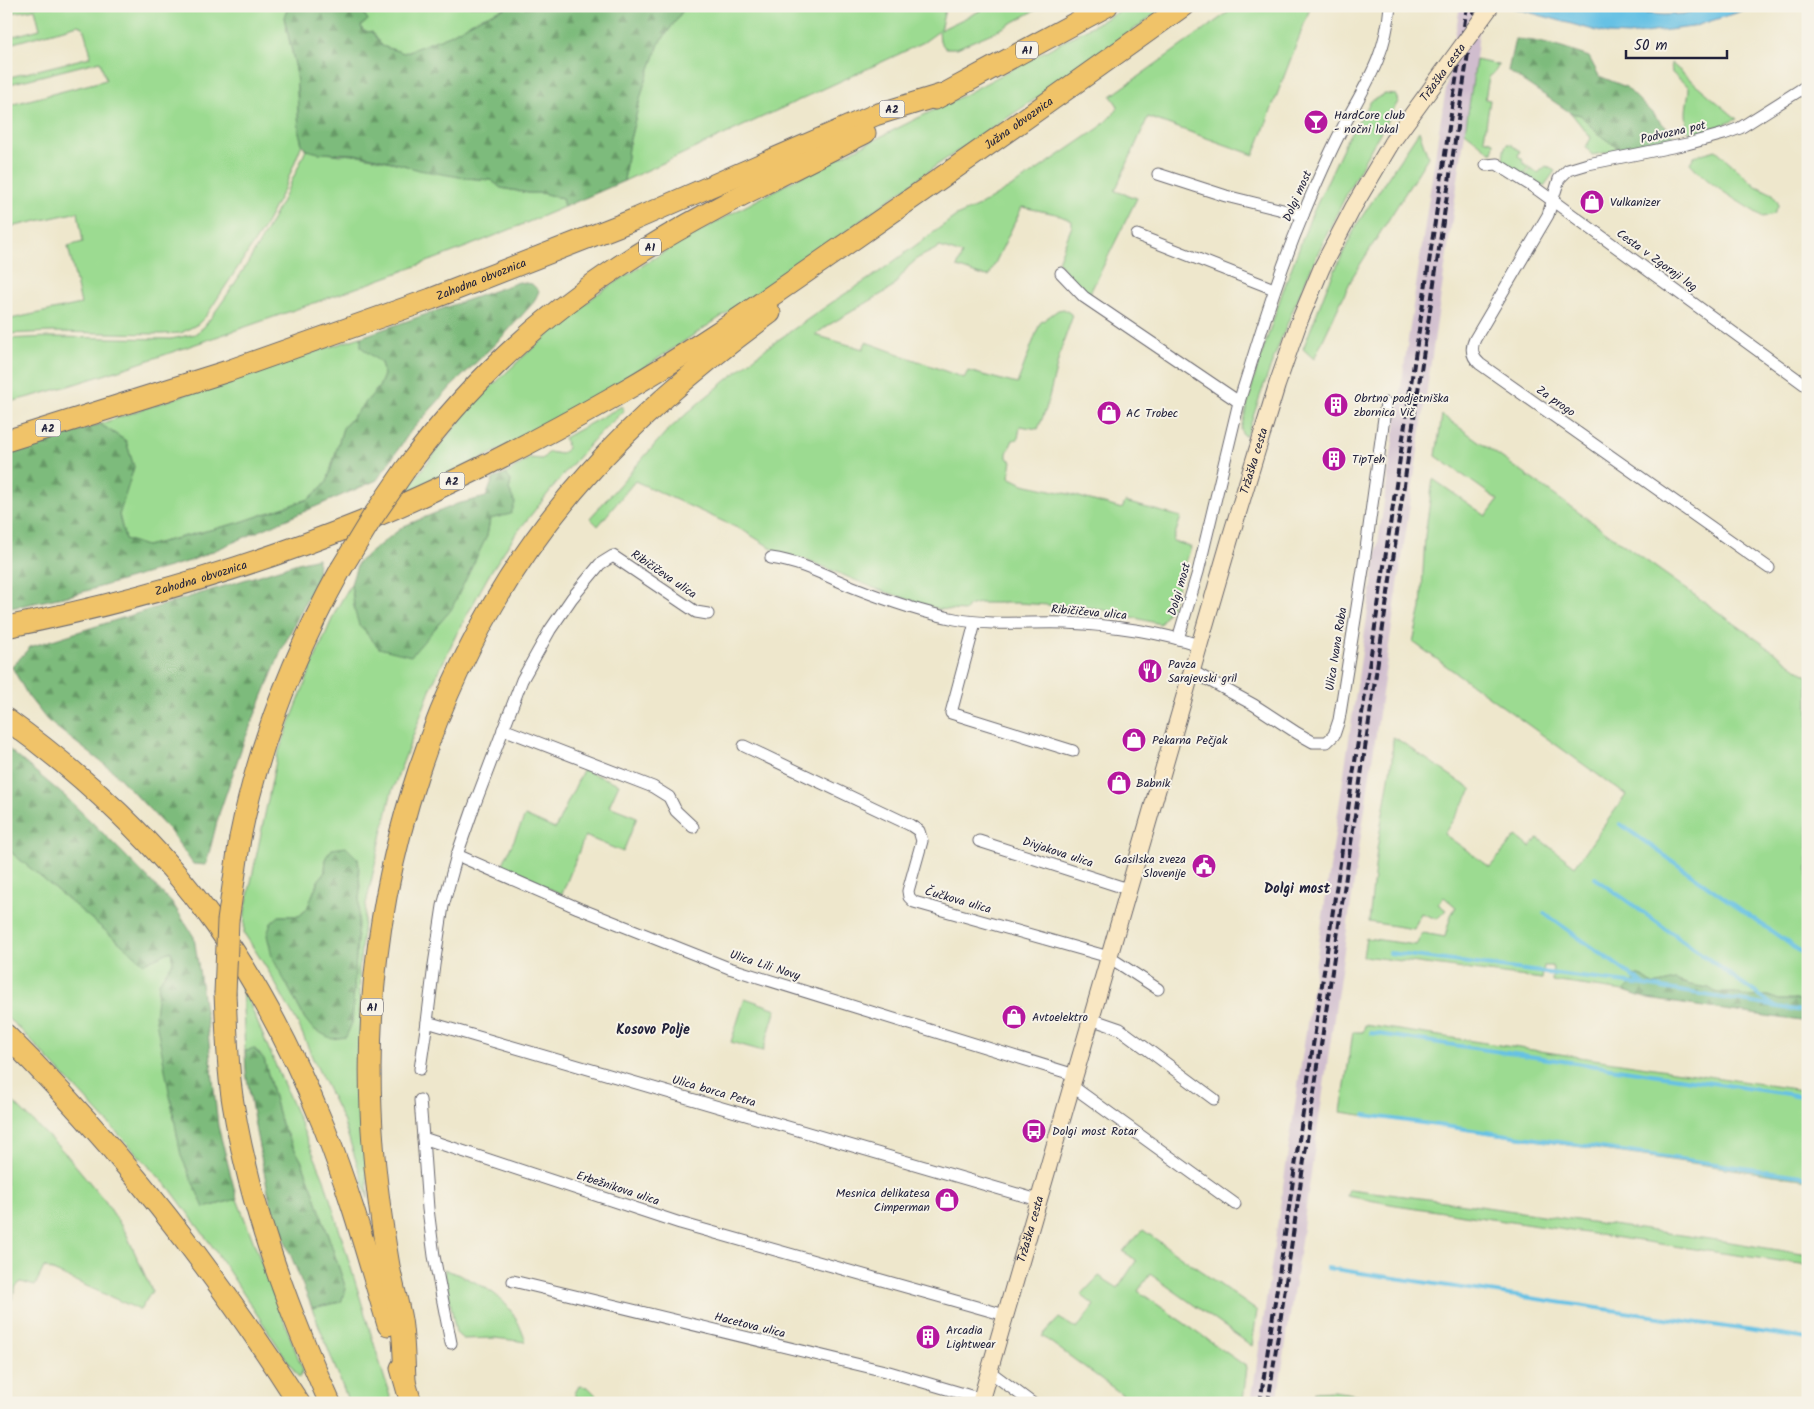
<svg xmlns="http://www.w3.org/2000/svg" width="1814" height="1409" font-family="Kalam,sans-serif">
	<defs>
		<pattern id="forest-firs" width="22" height="20" patternUnits="userSpaceOnUse" patternTransform="scale(1.25)"><rect width="22" height="20" fill="#7dbb7b"/><path d="M5 1l3.5 6h-7zM16 11l3.5 6h-7z" fill="#669866"/></pattern>
	</defs>
	<rect width="100%" height="100%" fill="#f7f3e8"/>
	<filter id="ink" filterUnits="userSpaceOnUse"><feTurbulence type="fractalNoise" baseFrequency=".02" numOctaves="2"/><feDisplacementMap in="SourceGraphic" scale="10" xChannelSelector="R" yChannelSelector="G"/><feConvolveMatrix kernelMatrix="1 2 1 2 8 2 1 2 1" color-interpolation-filters="sRGB"/></filter>
	<filter id="wash" filterUnits="userSpaceOnUse"><feTurbulence type="fractalNoise" baseFrequency=".0096" numOctaves="4" result="noise"/><feDisplacementMap in="SourceGraphic" scale="20" xChannelSelector="R" yChannelSelector="G"/><feGaussianBlur stdDeviation="1.12" result="paint"/><feColorMatrix in="noise" values="0 0 0 0 0 0 0 0 0 0 0 0 0 0 0 0 0 1.4 0 .05"/><feComposite in="paint" operator="in"/></filter>
	<g filter="url(#wash)">
		<rect width="100%" height="100%" fill="#eee7cc"/>
		<path fill="#d0bdce" d="M1460 6H1481L1477 51 1277 1403H1251L1439 130Z"/>
		<g fill="#9cdb91" stroke="#5f7e66" fill-rule="evenodd">
			<path d="M6 6H289L284 18 296 69 299 132 302 144 284 189 263 229 206 316 198 324 181 333 161 334 52 332 6 334V320L81 304 68 246 83 242 78 212 6 228V106L106 80 100 61 6 85V78L90 57V51L83 27 78 25 6 45V38L40 29 35 9 6 14Z"/>
			<path d="M359 6H510L478 19 450 35 404 53 382 46 372 32 363 31 361 26 368 20Z"/>
			<path d="M686 6H946L940 30 990 6H1043L999 30 957 48H945L940 41 939 31 924 42 897 55 624 181 628 147 643 88 659 44Z"/>
			<path d="M1129 6H1166L1080 69 937 165 804 262 621 383 501 449 410 493 407 489 472 405 526 354 597 294 672 247 729 215 800 177 964 95Z"/>
			<path d="M1234 6H1311L1254 155 1148 117 1115 191 1137 198 1089 295 1066 273 1058 261 1072 226V221L1056 214 1022 207 989 276 980 275 957 267 962 254 940 247 918 258 908 267 892 288 827 326 815 335 863 349 866 342 964 378 968 371 1017 384 1040 323 1058 310 1064 309 1071 314 1072 318 1061 349 1046 409 1038 429 1020 426 1018 439 1013 440 1007 453V458L1012 461 1009 477 1023 484 1069 494 1122 509 1125 502 1181 517 1173 541 1191 547 1171 607 1160 624 1095 608 1018 603H979L968 606 965 611 938 609 874 588 805 559 781 554 744 531 635 481 598 526 590 518 666 432 701 401 765 349 837 299 875 275 956 216 979 206 1024 179 1099 128 1117 110 1118 106 1111 96 1230 11Z"/>
			<path d="M1476 60 1499 65 1494 73 1489 77 1485 99 1490 100 1484 139 1494 142 1493 152H1490L1465 132Z"/>
			<path d="M1671 63 1678 69 1737 119 1720 126 1693 133 1683 128 1687 121C1684 110 1689 98 1689 87L1672 73Z"/>
			<path d="M1385 94 1396 95 1398 102C1336 205 1285 317 1248 432L1245 436 1242 434 1241 429 1255 375 1282 293 1310 219 1347 139 1371 101Z"/>
			<path d="M1571 113 1581 115 1597 133 1621 150 1592 155 1586 147 1591 138Z"/>
			<path d="M1419 131 1428 157 1353 276 1314 359 1303 349 1327 287 1357 224Z"/>
			<path d="M1507 144H1510L1520 151 1518 156 1523 160 1522 162 1529 167 1523 176 1504 163C1503 158 1503 148 1507 144Z"/>
			<path d="M306 150 339 155 354 154 465 178 491 180 501 188 528 193H541L562 198 564 207C460 252 352 290 245 327 166 354 87 383 6 403V339L50 337 171 339 195 334 204 327C246 272 278 213 306 150Z"/>
			<path d="M1716 150 1756 186 1773 194 1779 205 1774 214 1763 217C1738 201 1710 186 1690 163L1694 156Z"/>
			<path d="M1546 166 1555 171 1544 186 1525 176 1531 168 1538 173Z"/>
			<path d="M361 337 362 347 381 363 384 375 379 387 343 428 327 482 309 499 238 523 146 546 125 539 119 515 134 467 126 441 100 424 245 374Z"/>
			<path d="M622 406 624 411 596 437 562 476 515 535 490 573 456 635 431 688 391 794 366 904 359 969 368 1198 343 1120 313 1059 300 1028 269 972 244 933 245 911 277 756 313 663 336 610 351 584 355 612 487 536 490 519 515 503 509 490 511 481 506 474 530 458 542 459 549 452 561 454 568 448 564 438ZM326 857 358 859 360 888 352 1023 305 1019 295 1000 279 916H299L307 909 318 881 325 872Z"/>
			<path d="M1442 415 1808 676V1003L1796 1000H1779L1768 996 1745 997 1736 993H1717L1709 988 1690 985 1675 980 1654 985 1643 977 1630 975 1635 980 1624 991 1552 981 1553 966H1544L1542 979 1363 956 1366 938 1416 945 1423 933 1445 937 1451 915 1456 907 1444 897 1438 904 1446 910 1437 919 1421 913 1414 929 1369 922 1377 849 1392 760 1393 737 1397 739 1472 790 1444 834 1490 867 1516 836 1530 847 1538 838 1575 866 1626 795 1413 642 1421 608 1425 536 1433 479 1486 516 1498 500 1436 456Z"/>
			<path d="M583 770 619 784 609 806 637 817 623 852 585 836 562 894 501 868 525 816 555 829Z"/>
			<path d="M6 848 144 962 171 951 173 962 159 983 204 1208 237 1199 303 1370 299 1378 212 1246 171 1190 21 1030 6 1017Z"/>
			<path d="M242 986 324 1179 392 1403H349L312 1308 341 1302 346 1289 314 1193 302 1162 281 1124 264 1059 254 1048 245 1052Z"/>
			<path d="M745 998 776 1009 763 1051 731 1042Z"/>
			<path d="M1365 1025 1808 1091V1180L1341 1112 1353 1032H1363Z"/>
			<path d="M6 1095 66 1154 105 1201 126 1233 152 1291 140 1310 44 1267 35 1286 21 1282 16 1286 6 1317Z"/>
			<path d="M1349 1189 1444 1201 1730 1242 1808 1255V1265L1701 1250 1396 1205 1347 1196Z"/>
			<path d="M1143 1230 1257 1311 1252 1346 1150 1274 1138 1291 1247 1367 1243 1401 1247 1403H1134L1042 1336 1059 1318 1077 1329 1094 1305 1081 1295 1099 1276 1118 1288 1136 1261 1123 1251Z"/>
			<path d="M444 1269C472 1280 499 1290 515 1317 520 1325 523 1334 526 1342L495 1338 463 1339 456 1333Z"/>
			<path d="M579 1386 588 1387 600 1399 606 1403H579L575 1393Z"/>
			<path d="M1333 1391 1409 1403H1338L1314 1399 1315 1392Z"/>
		</g>
		<g fill="url(#forest-firs)" stroke="#506e5b">
			<path d="M289 6H359L368 20 361 26 363 31 372 32 382 46 404 53 450 35 478 19 510 6H686L659 44 643 88 628 147 624 181 564 207 562 198 541 193H528L501 188 491 180 465 178 419 170 393 162 372 157 354 154 319 153 306 150 302 144 299 132 296 69 284 17Z"/>
			<path d="M1515 39C1541 40 1565 49 1589 57L1599 76 1626 87 1674 135 1670 140 1621 150 1597 133 1581 115 1571 113 1508 71Z"/>
			<path d="M519 282 532 284 539 291 534 302 504 335 451 387 410 432 377 480 190 561 72 595 6 609V454L100 424 126 441 134 467 119 515 125 539 146 546 238 523 309 499 327 482 343 428 379 387 384 375 381 363 361 347V337Z"/>
			<path d="M506 474 511 481 509 490 515 503 511 514 490 519 487 536 451 610 411 656 379 648 359 625 355 612 351 584 358 562 404 526 457 504 486 497 493 479Z"/>
			<path d="M318 558 317 579 282 649 243 744 219 814 206 865 193 864 170 831 113 771 47 720 28 696 12 667 30 647 298 563Z"/>
			<path d="M6 747 67 798 124 854 173 904 194 937 207 1024 218 1126 237 1199 204 1208 181 1156 155 1015 159 983 173 962 171 951 144 963 6 848Z"/>
			<path d="M346 847 358 859 360 888 352 1023 346 1037 332 1039 313 1029 305 1019 272 957 267 935 271 923 279 916H299L307 909 318 881 325 872 326 857 332 849Z"/>
			<path d="M1629 974 1643 977 1654 985 1675 980 1690 985 1709 988 1717 993H1736L1745 997 1768 996 1779 1000H1796L1808 1003V1022L1648 999 1624 991 1635 980Z"/>
			<path d="M253 1048 264 1059 281 1124 302 1162 314 1193 346 1289 341 1302 312 1308 271 1206 256 1132 246 1072 245 1052Z"/>
		</g>
		<path fill="#66c1e4" stroke="#447290" d="M1506 6H1596L1614 11 1664 15 1683 14 1710 6H1752L1736 13 1692 27 1628 35 1608 34Z"/>
		<g fill="none" stroke-linecap="round" stroke-linejoin="round">
			<g stroke="#66c1e4" stroke-width="4">
				<path d="M1620 824 1808 957"/>
				<path d="M1595 878 1774 1006"/>
				<path d="M1544 913 1642 983"/>
				<path d="M1390 953 1644 985 1808 1012"/>
				<path d="M1371 1033 1808 1097"/>
				<path d="M1365 1115 1808 1177"/>
				<path d="M1327 1268 1808 1339"/>
			</g>
		</g>
	</g>
	<g filter="url(#ink)">
		<g fill="none" stroke-linecap="round" stroke-linejoin="round">
			<defs>
				<g id="minor">
					<path d="M1486 165 1497 164 1538 190 1808 387"/>
					<path d="M1158 174 1226 196 1303 215"/>
					<path d="M1137 235 1274 289"/>
					<path d="M1061 273 1084 297 1239 402 1198 572 1178 639"/>
					<path d="M1239 402C1259 339 1277 276 1303 215 1315 186 1328 156 1342 129 1365 85 1386 57 1390 6"/>
					<path d="M771 558C801 562 826 576 853 587 886 600 920 612 955 619 991 626 1028 622 1065 623 1110 625 1156 631 1199 645"/>
					<path d="M1769 568 1480 364C1472 357 1470 349 1475 339L1548 215 1559 179 1568 170 1588 164 1687 144 1724 134 1740 128 1808 85"/>
					<path d="M975 623 951 713 1073 751"/>
					<path d="M1192 671 1254 705 1297 733 1313 742H1327L1334 735 1339 720 1364 563 1386 403"/>
					<path d="M503 729 653 787 669 797 676 811 693 827"/>
					<path d="M744 746 910 825 919 831 922 841 908 891 909 897 914 902 1109 957 1158 989"/>
					<path d="M979 841 1128 889"/>
					<path d="M457 855 578 908 729 968 1075 1075"/>
					<path d="M1091 1019 1120 1029 1214 1099"/>
					<path d="M427 1022 434 965 443 906 457 855 473 809 522 680 550 630 572 598 600 564 613 556 696 612 708 614"/>
					<path d="M420 1069 427 1022 1038 1200"/>
					<path d="M1072 1086 1235 1204"/>
					<path d="M420 1100 423 1138"/>
					<path d="M513 1281 889 1372 981 1399"/>
					<path d="M451 1343 434 1256 428 1209 423 1138 680 1223 1005 1315"/>
					<path d="M989 1371 1032 1403"/>
				</g>
				<g id="secondary">
					<path id="s1" d="M980 1403 1230 539 1277 385 1299 322 1322 267 1354 206 1392 142"/>
				</g>
				<g id="motorway">
					<path d="M935 99 1107 6"/>
					<path id="s2" d="M6 441 228 371 431 299 633 220 875 115 947 93"/>
					<path d="M405 470C463 391 533 323 615 269 694 216 780 176 865 133"/>
					<path id="s3" d="M6 627C127 603 248 568 362 522 449 486 534 442 615 396 698 349 774 294 852 240 963 163 1073 85 1183 6"/>
					<path d="M6 719C84 775 160 846 216 925 260 987 295 1056 324 1127 350 1192 368 1258 388 1325"/>
					<path d="M240 838C259 742 294 654 341 569"/>
					<path d="M225 994C227 1030 227 1067 233 1103 250 1207 287 1307 330 1403"/>
					<path d="M6 1035C118 1146 214 1270 299 1403"/>
					<path d="M401 1368 411 1403"/>
					<path d="M405 1380C404 1360 404 1339 401 1320 398 1302 392 1284 389 1266 380 1215 373 1163 371 1110 361 884 436 643 589 473 642 413 706 360 770 313"/>
				</g>
			</defs>
			<use href="#minor" stroke="#69676e" stroke-width="13"/>
			<use href="#secondary" stroke="#69676e" stroke-width="18"/>
			<use href="#motorway" stroke="#69676e" stroke-width="23"/>
			<use href="#minor" stroke="#fff" stroke-width="11"/>
			<use href="#secondary" stroke="#f9e7c3" stroke-width="16"/>
			<use href="#motorway" stroke="#f0c369" stroke-width="21"/>
			<g stroke="#22223b" stroke-width="4" stroke-dasharray="8 4" stroke-linecap="butt">
				<path d="M1260 1403 1467 6"/>
				<path d="M1268 1403 1475 6"/>
			</g>
			<defs>
				<g id="secondary-bridge">
					<path id="s4" d="M1392 142 1491 6"/>
				</g>
				<g id="motorway-bridge">
					<path d="M341 569 372 518 405 470"/>
					<path d="M225 994 228 921 240 838"/>
				</g>
			</defs>
			<use href="#secondary-bridge" stroke="#69676e" stroke-width="18" stroke-linecap="butt"/>
			<use href="#motorway-bridge" stroke="#69676e" stroke-width="23" stroke-linecap="butt"/>
			<use href="#secondary-bridge" stroke="#f9e7c3" stroke-width="16"/>
			<use href="#motorway-bridge" stroke="#f0c369" stroke-width="21"/>
		</g>
	</g>
	<defs>
		<symbol id="bar-disc" viewBox="-11 -11 22 22"><circle r="9.5" fill="#b5179e" stroke="#f7f3e8"/><path d="M-6-5H6L.8 .8V4.5H3.5V6h-7V4.5H-.8V.8Z" fill="#fff"/></symbol>
		<symbol id="shop-disc" viewBox="-11 -11 22 22"><circle r="9.5" fill="#b5179e" stroke="#f7f3e8"/><path d="M-5-2.5h2.3a2.7 3.5 0 0 1 5.4 0H5L5.5 6h-11ZM-1.5-2.5h3a1.5 2.3 0 0 0-3 0Z" fill="#fff"/></symbol>
		<symbol id="building-disc" viewBox="-11 -11 22 22"><circle r="9.5" fill="#b5179e" stroke="#f7f3e8"/><path d="M-4-6H4V6H1V3H-1V6H-4ZM-2.5-4.3h1.7v1.8h-1.7ZM.8-4.3h1.7v1.8H.8ZM-2.5-1h1.7V.8h-1.7ZM.8-1h1.7V.8H.8Z" fill="#fff"/></symbol>
		<symbol id="restaurant-disc" viewBox="-11 -11 22 22"><circle r="9.5" fill="#b5179e" stroke="#f7f3e8"/><path d="M-5-6h1v4h1v-4h1v4h1v-4h1v5L-1.5 .5V6h-2V.5L-5-1ZM5-6V6H3V1.5H1.5Q1.5-4 5-6Z" fill="#fff"/></symbol>
		<symbol id="civic-disc" viewBox="-11 -11 22 22"><circle r="9.5" fill="#b5179e" stroke="#f7f3e8"/><path d="M-.6-6.5H3V-4.5H.6V-3L4-1V1h2V6H-6V1h2V-1L-.6-3ZM-1.2 2.5V6h2.4V2.5Z" fill="#fff"/></symbol>
		<symbol id="bus-disc" viewBox="-11 -11 22 22"><circle r="9.5" fill="#b5179e" stroke="#f7f3e8"/><path d="M-5-6H5V4H4V6H2V4H-2V6H-4V4H-5ZM-3.5-4V0h7V-4ZM-3.5 1.2v1.5H-2V1.2ZM2 1.2v1.5H3.5V1.2Z" fill="#fff"/></symbol>
	</defs>
	<g fill-rule="evenodd">
		<use href="#bar-disc" x="1302" y="108" width="28" height="28"/>
		<use href="#shop-disc" x="1578" y="188" width="28" height="28"/>
		<use href="#building-disc" x="1322" y="391" width="28" height="28"/>
		<use href="#shop-disc" x="1095" y="399" width="28" height="28"/>
		<use href="#building-disc" x="1320" y="445" width="28" height="28"/>
		<use href="#restaurant-disc" x="1136" y="657" width="28" height="28"/>
		<use href="#shop-disc" x="1120" y="726" width="28" height="28"/>
		<use href="#shop-disc" x="1105" y="769" width="28" height="28"/>
		<use href="#civic-disc" x="1190" y="852" width="28" height="28"/>
		<use href="#shop-disc" x="1000" y="1003" width="28" height="28"/>
		<use href="#bus-disc" x="1020" y="1117" width="28" height="28"/>
		<use href="#shop-disc" x="933" y="1186" width="28" height="28"/>
		<use href="#building-disc" x="914" y="1323" width="28" height="28"/>
	</g>
	<g text-anchor="middle" stroke-width="4" stroke-linejoin="round" paint-order="stroke">
		<g fill="#f7f3e8" stroke="#62616f" stroke-width="1">
			<rect x="1016" y="41.5" width="22" height="17" rx="4"/>
			<rect x="879.5" y="100.5" width="25" height="17" rx="4"/>
			<rect x="639" y="238.5" width="22" height="17" rx="4"/>
			<rect x="35.5" y="419.5" width="25" height="17" rx="4"/>
			<rect x="439.5" y="472.5" width="25" height="17" rx="4"/>
			<rect x="361" y="998.5" width="22" height="17" rx="4"/>
		</g>
		<g font-size="11" font-weight="bold" fill="#22223b">
			<text x="1027" y="54">A1</text>
			<text x="892" y="113">A2</text>
			<text x="650" y="251">A1</text>
			<text x="48" y="432">A2</text>
			<text x="452" y="485">A2</text>
			<text x="372" y="1011">A1</text>
		</g>
		<g font-size="12" fill="#22223b" stroke="#f7f3e8">
			<text dy="4" stroke="none"><textPath href="#s4" startOffset="86">Tržaška cesta</textPath></text>
			<text dy="4" stroke="none"><textPath href="#s3" startOffset="1142">Južna obvoznica</textPath></text>
			<text transform="translate(1673 132) rotate(-13)" y="4">Podvozna pot</text>
			<text transform="translate(1297 196) rotate(-66)" y="4">Dolgi most</text>
			<text transform="translate(1657 260) rotate(36)" y="4">Cesta v Zgornji log</text>
			<text dy="4" stroke="none"><textPath href="#s2" startOffset="502">Zahodna obvoznica</textPath></text>
			<text transform="translate(1556 401) rotate(35)" y="4">Za progo</text>
			<text dy="4" stroke="none"><textPath href="#s1" startOffset="981">Tržaška cesta</textPath></text>
			<text transform="translate(664 574) rotate(34)" y="4">Ribičičeva ulica</text>
			<text dy="4" stroke="none"><textPath href="#s3" startOffset="201">Zahodna obvoznica</textPath></text>
			<text transform="translate(1179 589) rotate(-74)" y="4">Dolgi most</text>
			<text transform="translate(1089 612) rotate(5)" y="4">Ribičičeva ulica</text>
			<text transform="translate(1336 649) rotate(-81)" y="4">Ulica Ivana Roba</text>
			<text transform="translate(1058 852) rotate(18)" y="4">Divjakova ulica</text>
			<text transform="translate(958 900) rotate(16)" y="4">Čučkova ulica</text>
			<text transform="translate(765 965) rotate(18)" y="4">Ulica Lili Novy</text>
			<text transform="translate(714 1091) rotate(16)" y="4">Ulica borca Petra</text>
			<text transform="translate(618 1188) rotate(18)" y="4">Erbežnikova ulica</text>
			<text dy="4" stroke="none"><textPath href="#s1" startOffset="181">Tržaška cesta</textPath></text>
			<text transform="translate(750 1325) rotate(14)" y="4">Hacetova ulica</text>
		</g>
		<g font-size="12" fill="#22223b" stroke="#f7f3e8" text-anchor="start">
			<text x="1334" y="119">HardCore club<tspan x="1334" dy="14">- nočni lokal</tspan></text>
			<text x="1610" y="206">Vulkanizer</text>
			<text x="1354" y="402">Obrtno podjetniška<tspan x="1354" dy="14">zbornica Vič</tspan></text>
			<text x="1126" y="417">AC Trobec</text>
			<text x="1352" y="463">TipTeh</text>
			<text x="1168" y="668">Pavza<tspan x="1168" dy="14">Sarajevski gril</tspan></text>
			<text x="1152" y="744">Pekarna Pečjak</text>
			<text x="1136" y="787">Babnik</text>
			<text x="1186" y="863" text-anchor="end">Gasilska zveza<tspan x="1186" dy="14">Slovenije</tspan></text>
			<text x="1032" y="1021">Avtoelektro</text>
			<text x="1052" y="1135">Dolgi most Rotar</text>
			<text x="930" y="1197" text-anchor="end">Mesnica delikatesa<tspan x="930" dy="14">Cimperman</tspan></text>
			<text x="946" y="1334">Arcadia<tspan x="946" dy="14">Lightwear</tspan></text>
		</g>
		<g font-size="14" font-weight="bold" fill="#22223b" stroke="#f7f3e8">
			<text x="1297" y="893">Dolgi most</text>
			<text x="653" y="1034">Kosovo Polje</text>
		</g>
	</g>
	<rect width="1814" height="1409" fill="none" stroke="#f7f3e8" stroke-width="25"/>
	<path d="M1626 50v8h101v-8" fill="none" stroke="#22223b" stroke-width="2.5"/>
	<text x="1634" y="50" font-size="15" fill="#22223b" stroke="#f7f3e8" stroke-width="4" paint-order="stroke">50 m</text>
</svg>
